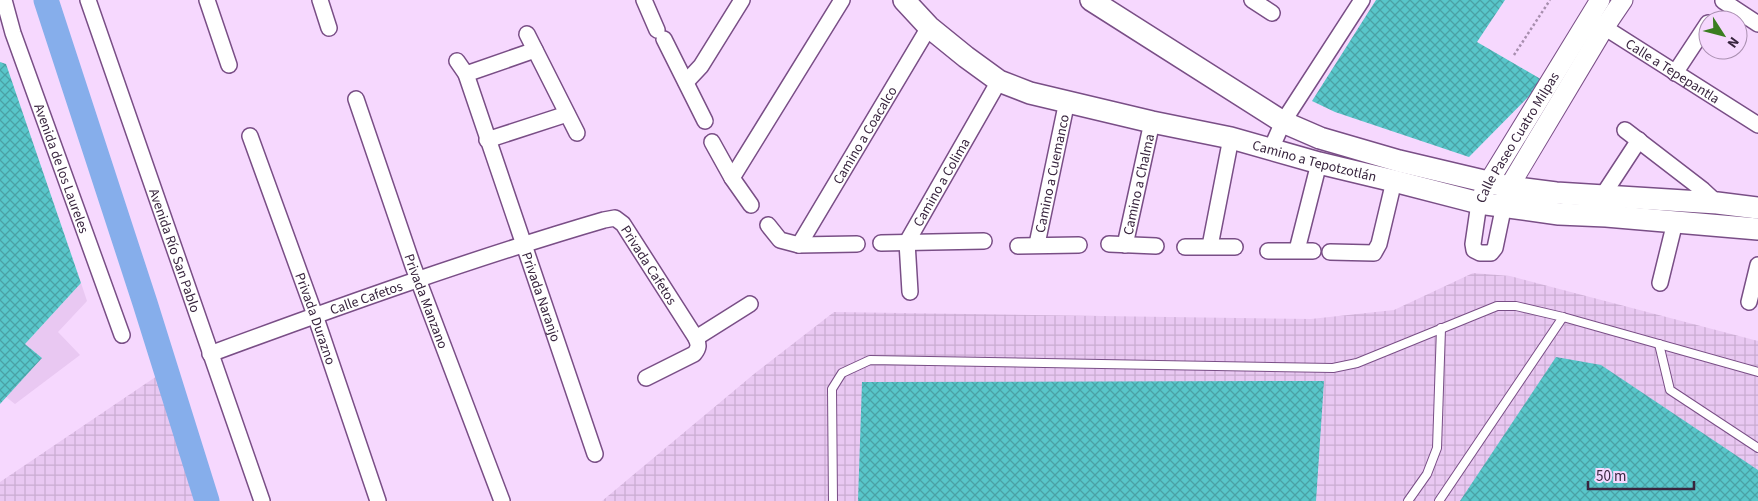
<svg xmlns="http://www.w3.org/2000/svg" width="1758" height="501" font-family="'Source Sans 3',sans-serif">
	<defs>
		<pattern id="industrial-grid" width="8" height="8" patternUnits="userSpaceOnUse" patternTransform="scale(1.25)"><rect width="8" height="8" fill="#e9c8f2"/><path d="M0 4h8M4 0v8" fill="none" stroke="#c9acd1"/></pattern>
		<pattern id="building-cross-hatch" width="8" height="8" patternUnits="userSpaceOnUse" patternTransform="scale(1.25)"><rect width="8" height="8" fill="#58c6ca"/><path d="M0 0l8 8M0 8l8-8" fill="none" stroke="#4aa1a5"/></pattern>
	</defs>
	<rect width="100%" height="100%" fill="#f6d8fe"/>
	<path fill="#e9c8f2" d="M81 283 87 301 58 332 80 355 15 404 6 397 42 358 25 344Z"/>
	<g fill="url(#industrial-grid)">
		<path d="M1473 273 1510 276 1758 341V501H602L754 374 834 312 1311 319 1394 310Z"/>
		<path d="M157 376 197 501H0V482Z"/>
	</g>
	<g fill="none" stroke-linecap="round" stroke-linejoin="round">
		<path stroke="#86aeeb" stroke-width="25" d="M46 0 145 303 207 501"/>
	</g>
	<g fill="url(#building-cross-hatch)">
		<path d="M1376 0H1505L1477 42 1544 81 1469 157 1335 112 1312 101Z"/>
		<path d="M0 62 6 64 81 283 25 344 42 358 0 404Z"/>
		<path d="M1556 357 1601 365 1758 470V501H1460Z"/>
		<path d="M1324 381 1316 501H858L862 382Z"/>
	</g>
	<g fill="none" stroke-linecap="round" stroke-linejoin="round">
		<defs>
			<g id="service">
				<path d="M1659 344 1670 390 1758 448"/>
				<path d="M833 501 832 389 842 373 870 360 1333 368 1357 363 1497 306H1516L1563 317 1758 372"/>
				<path d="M1408 501 1427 474 1437 448 1441 328"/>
				<path d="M1439 501 1563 317"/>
			</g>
			<g id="minor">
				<path id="s1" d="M4 0 13 33 122 335"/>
				<path id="s2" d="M88 0 262 501"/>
				<path d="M207 0 229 65"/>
				<path d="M320 0 329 28"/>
				<path d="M644 0 657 30"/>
				<path d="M1252 0 1272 13"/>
				<path d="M1723 1 1758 24"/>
				<path id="s3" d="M1596 22 1758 125"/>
				<path d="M527 34 577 133"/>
				<path d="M664 39 705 121"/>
				<path id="s4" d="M457 61 466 74 595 454"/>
				<path d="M1675 73 1708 23"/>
				<path d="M466 74 535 50"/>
				<path d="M686 82 701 66 742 0"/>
				<path id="s5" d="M356 99 413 266 502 501"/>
				<path d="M1625 130 1703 190 1717 203"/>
				<path id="s6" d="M250 136 315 315 378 501"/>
				<path d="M487 140 567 114"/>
				<path d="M712 142 732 178 751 205"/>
				<path d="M1271 149 1283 122 1362 0"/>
				<path d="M732 178 842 0"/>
				<path d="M1603 195 1639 140"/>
				<path d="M1479 203 1473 244 1474 250 1480 253H1491L1495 248 1504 205"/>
				<path d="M768 225 780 240 799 245 857 244"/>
				<path d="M881 243 984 241"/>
				<path id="s7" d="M1037 244 1067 101"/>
				<path d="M1109 244 1156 246"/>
				<path id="s8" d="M799 245 929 27"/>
				<path id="s9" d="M1125 245 1152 122"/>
				<path d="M1018 246 1079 245"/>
				<path d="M1210 246 1231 138"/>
				<path d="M1185 247H1235"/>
				<path d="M1297 250 1319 163"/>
				<path d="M1268 251H1313"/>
				<path d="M1330 252 1374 253 1379 244 1394 181"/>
				<path d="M1660 283 1675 222"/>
				<path id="s10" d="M910 292 907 242 999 81"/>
				<path d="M1749 302 1758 265"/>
				<path d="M696 338 750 304"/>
				<path id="s11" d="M210 354C340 306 471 259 604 220L615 218 623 224 696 338C699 345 699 348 694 354L646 378"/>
			</g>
			<g id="tertiary">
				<path d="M1506 199 1509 187 1604 28 1623 0"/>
				<path id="s12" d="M1479 203 1488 183 1600 0"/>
			</g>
			<g id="secondary">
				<path id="s13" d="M904 0 929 27 966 57 999 81 1030 93 1152 122 1231 138 1319 163 1394 181 1479 203 1559 214 1606 216 1758 229"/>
				<path d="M1091 0 1283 122 1320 138 1399 161 1509 187 1556 193 1717 203 1758 208"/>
			</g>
		</defs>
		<use href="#service" stroke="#794e86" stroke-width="10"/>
		<use href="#minor" stroke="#794e86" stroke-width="18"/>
		<use href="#tertiary" stroke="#794e86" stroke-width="21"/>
		<use href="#secondary" stroke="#794e86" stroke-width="24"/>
		<path stroke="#a78eae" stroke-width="2.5" stroke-dasharray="2.5 2.5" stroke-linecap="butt" d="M1514 55 1550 0"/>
		<use href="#service" stroke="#fff" stroke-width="8"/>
		<use href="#minor" stroke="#fff" stroke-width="15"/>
		<use href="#tertiary" stroke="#fff" stroke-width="19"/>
		<use href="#secondary" stroke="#fff" stroke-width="21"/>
	</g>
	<g text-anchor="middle" stroke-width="4.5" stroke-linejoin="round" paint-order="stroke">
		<g font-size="14" fill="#38253e" stroke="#f6d8fe">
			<text dy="5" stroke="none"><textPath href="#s3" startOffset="91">Calle a Tepepantla</textPath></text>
			<text dy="5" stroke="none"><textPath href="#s8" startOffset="128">Camino a Coacalco</textPath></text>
			<text dy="5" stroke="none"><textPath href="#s12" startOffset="76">Calle Paseo Cuatro Milpas</textPath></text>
			<text dy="5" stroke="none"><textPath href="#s13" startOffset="451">Camino a Tepotzotlán</textPath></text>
			<text dy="5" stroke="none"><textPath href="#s1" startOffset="178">Avenida de los Laureles</textPath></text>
			<text dy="5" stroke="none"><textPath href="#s7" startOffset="72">Camino a Cuemanco</textPath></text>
			<text dy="5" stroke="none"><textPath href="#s10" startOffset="119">Camino a Colima</textPath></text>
			<text dy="5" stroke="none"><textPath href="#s9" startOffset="62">Camino a Chalma</textPath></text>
			<text dy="5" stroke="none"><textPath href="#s2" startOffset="265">Avenida Río San Pablo</textPath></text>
			<text dy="5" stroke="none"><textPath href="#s11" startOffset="486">Privada Cafetos</textPath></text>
			<text dy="5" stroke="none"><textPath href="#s11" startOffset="166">Calle Cafetos</textPath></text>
			<text dy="5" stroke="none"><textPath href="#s4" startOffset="251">Privada Naranjo</textPath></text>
			<text dy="5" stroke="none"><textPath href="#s5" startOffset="214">Privada Manzano</textPath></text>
			<text dy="5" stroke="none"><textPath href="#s6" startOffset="194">Privada Durazno</textPath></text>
		</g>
	</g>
	<g transform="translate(1723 35) rotate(126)"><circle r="24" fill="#f6d8fe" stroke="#aa90b1"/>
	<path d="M0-4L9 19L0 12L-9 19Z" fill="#3a7d20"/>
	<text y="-8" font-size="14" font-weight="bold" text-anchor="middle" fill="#38253e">N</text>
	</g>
	<path d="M1588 481v8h106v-8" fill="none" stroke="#38253e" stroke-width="2.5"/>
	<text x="1596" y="481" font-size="15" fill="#38253e" stroke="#f6d8fe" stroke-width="4" paint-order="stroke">50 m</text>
</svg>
